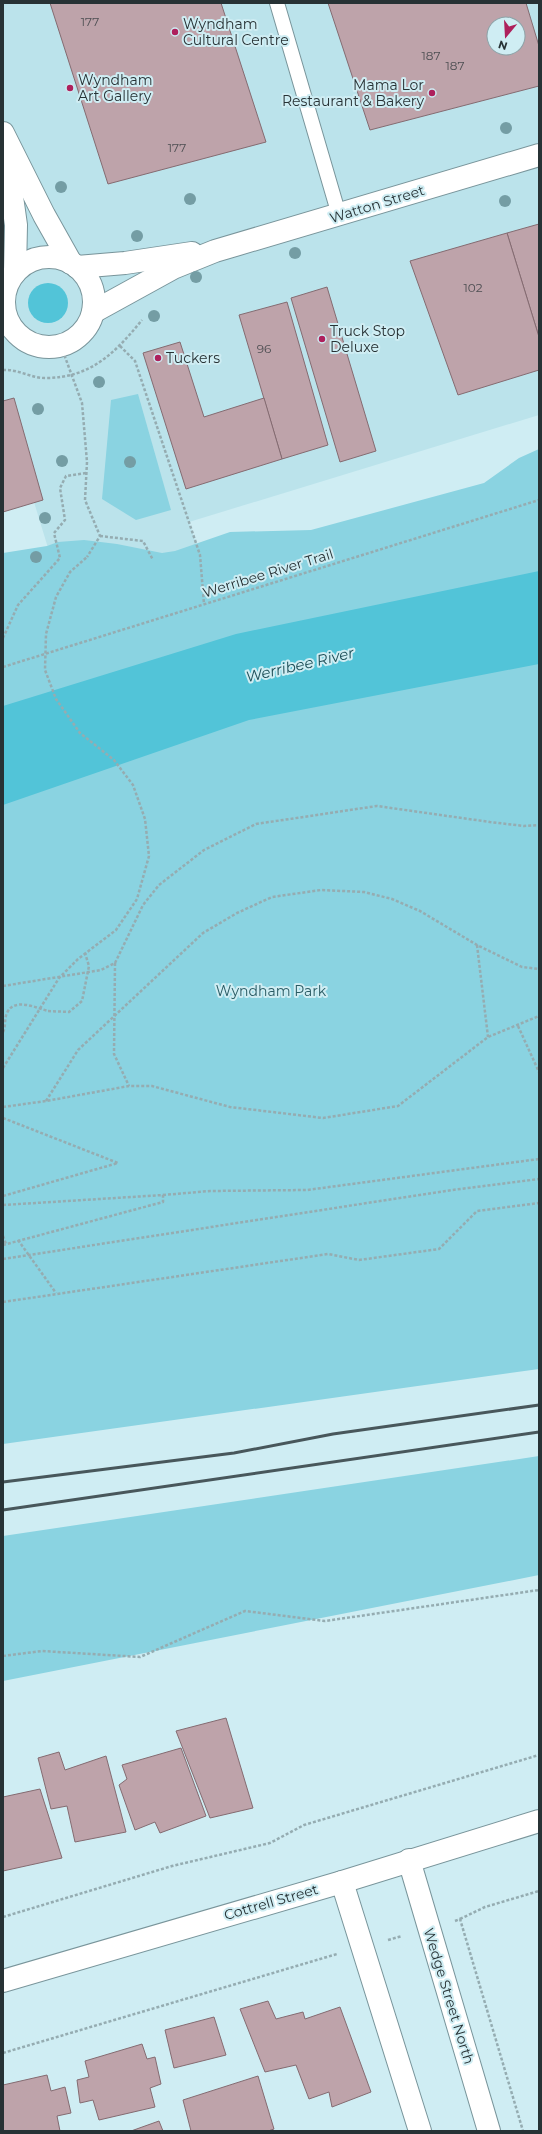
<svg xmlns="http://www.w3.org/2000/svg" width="542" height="2134" font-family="Montserrat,sans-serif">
	<rect width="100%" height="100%" fill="#cfedf3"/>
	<path fill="#bbe3eb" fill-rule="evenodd" d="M3 3H539V415L189 522 201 558 63 597 34 502 3 512ZM494 24H518V48H494Z"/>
	<g fill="#8ad3e1">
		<path d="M138 394 171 510 136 520 102 499 111 400Z"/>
		<path d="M539 449V1369L3 1444V553L47 546 58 542 84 540 117 544 162 553 175 551 230 532 311 530 484 483 519 458Z"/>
		<path d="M539 1456V1575L3 1681V1536Z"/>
	</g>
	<g fill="#52c4d8">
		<circle cx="48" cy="303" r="20"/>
		<path d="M539 571V664L249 720 3 805V706L236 634Z"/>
	</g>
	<g fill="#bea3aa" stroke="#846b71" fill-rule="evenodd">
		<path d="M50 3H221L266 142 108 184Z"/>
		<path d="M328 3H526L539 46V86L370 130ZM494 24H518V48H494Z"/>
		<path d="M539 224V337L507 233Z"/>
		<path d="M507 233 539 337V370L458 395 410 261Z"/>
		<path d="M327 287 376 451 340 462 291 298Z"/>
		<path d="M287 302 328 445 282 459 239 315Z"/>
		<path d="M180 342 204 417 264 398 282 459 186 489 143 353Z"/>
		<path d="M14 398 43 500 3 512V401Z"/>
		<path d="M226 1718 253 1808 210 1818 176 1731Z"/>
		<path d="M181 1748 206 1816 160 1833 155 1822 135 1830 119 1785 127 1779 122 1765Z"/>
		<path d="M59 1752 65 1770 106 1756 126 1832 75 1842 67 1806 51 1809 38 1758Z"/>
		<path d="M40 1789 62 1858 3 1871V1797Z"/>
		<path d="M268 2001 276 2019 303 2012 305 2019 340 2007 371 2092 332 2107 329 2092 309 2099 296 2065 265 2072 240 2009Z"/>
		<path d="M214 2017 226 2055 174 2068 165 2030Z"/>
		<path d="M142 2044 147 2059 155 2057 161 2084 150 2088 155 2107 99 2120 93 2100 80 2103 77 2080 89 2077 85 2061Z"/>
		<path d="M47 2075 51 2091 65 2087 71 2113 57 2116 60 2131H3V2085Z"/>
		<path d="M258 2076 274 2129 268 2131H191L183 2100Z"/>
		<path d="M159 2121 163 2131H131Z"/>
	</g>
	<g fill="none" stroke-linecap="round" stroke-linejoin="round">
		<defs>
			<path id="lane" d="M277 3 339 215"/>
			<g id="street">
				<path d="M3 133 44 215 71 263"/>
				<path d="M6 154 16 225 15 272"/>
				<path d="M409 1860 489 2131"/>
				<path d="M342 1882 420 2131"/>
			</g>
			<g id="secondary">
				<circle cx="49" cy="302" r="45"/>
				<path d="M77 267 125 263 192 253"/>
				<path d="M93 312 173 268 215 251 539 155"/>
				<path d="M3 1981 342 1882 539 1821"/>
			</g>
		</defs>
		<use href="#lane" stroke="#79959b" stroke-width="16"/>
		<use href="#street" stroke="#79959b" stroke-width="24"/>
		<use href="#secondary" stroke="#79959b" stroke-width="24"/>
		<g stroke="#95acb1" stroke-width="2.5" stroke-dasharray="3 2" stroke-linecap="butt">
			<path d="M61 346 82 403 87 462 85 500 100 536 87 557"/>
			<path d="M120 346 135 361 200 555 204 604"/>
			<path d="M3 370C18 369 31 378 45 378 91 378 115 353 142 320"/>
			<path d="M100 536 143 541 153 560"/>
			<path d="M3 638 18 605 60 558 54 533 65 520 60 488 66 476 86 473"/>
			<path d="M3 667 539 500"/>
			<path d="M477 945 488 1037"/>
			<path d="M115 963 114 1054 129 1086"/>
			<path d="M3 986 101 970 115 963 143 905 159 885 204 850 256 824 377 806 490 822 524 826 539 825"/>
			<path d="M518 1026 539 1072"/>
			<path d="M3 1032C6 1027 4 1019 7 1013 14 997 37 1008 48 1011"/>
			<path d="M46 1101 78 1050 203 933 237 913 272 897 321 890 364 892 392 899 420 911 477 945 522 967 539 969"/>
			<path d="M3 1107 46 1101 129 1086H152L230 1107 323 1118 398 1106 488 1037 539 1016"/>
			<path d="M3 1118 118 1163 3 1196"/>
			<path d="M163 1195 210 1191 307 1190 539 1159"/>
			<path d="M3 1205 163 1195V1202L3 1245"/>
			<path d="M3 1236 6 1244"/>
			<path d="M18 1240 56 1293"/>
			<path d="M3 1259 452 1190 539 1179"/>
			<path d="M3 1302 328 1254 359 1260 439 1249 477 1211 539 1203"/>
			<path d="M3 1656 42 1651 140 1657 245 1611 325 1621 539 1590"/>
			<path d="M3 1917 172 1866 270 1843 304 1825 539 1755"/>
			<path d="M460 1919 485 1907 539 1891"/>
			<path d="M455 1921 460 1919 523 2131"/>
			<path d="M388 1940 402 1936"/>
			<path d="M3 2053 337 1954"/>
		</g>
		<use href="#lane" stroke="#fff" stroke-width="14"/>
		<use href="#street" stroke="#fff" stroke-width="22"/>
		<use href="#secondary" stroke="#fff" stroke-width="22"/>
		<g stroke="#48575b" stroke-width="3">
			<path d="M3 1482 234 1453 333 1434 539 1405"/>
			<path d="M3 1510 539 1432"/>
		</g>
		<g stroke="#95acb1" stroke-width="2.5" stroke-dasharray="3 2" stroke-linecap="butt">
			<path d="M48 1011 69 1012 82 1001 89 966 85 953"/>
			<path d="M3 1068 59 978 78 959 116 930 137 899 149 856 145 819 133 785 114 760 80 733 56 699 45 670 46 634 56 597 70 572 87 557"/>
		</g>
	</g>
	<g fill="#749da4">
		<circle cx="506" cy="128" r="6"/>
		<circle cx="61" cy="187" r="6"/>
		<circle cx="190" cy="199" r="6"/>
		<circle cx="505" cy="201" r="6"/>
		<circle cx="137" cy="236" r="6"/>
		<circle cx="295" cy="253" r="6"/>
		<circle cx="196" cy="277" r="6"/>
		<circle cx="154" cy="316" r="6"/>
		<circle cx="99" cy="382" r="6"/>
		<circle cx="38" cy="409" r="6"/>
		<circle cx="62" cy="461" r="6"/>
		<circle cx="130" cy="462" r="6"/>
		<circle cx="45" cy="518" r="6"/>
		<circle cx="36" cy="557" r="6"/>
	</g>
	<g fill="#ae205c" stroke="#cfedf3" stroke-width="1.5">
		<circle cx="175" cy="32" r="4"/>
		<circle cx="70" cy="88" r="4"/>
		<circle cx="432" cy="93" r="4"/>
		<circle cx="322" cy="339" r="4"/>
		<circle cx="158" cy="358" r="4"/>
	</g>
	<g text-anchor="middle" stroke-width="4" stroke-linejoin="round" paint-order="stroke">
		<g font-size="12" fill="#4d4e52">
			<text x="90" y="26">177</text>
			<text x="431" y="60">187</text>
			<text x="455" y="70">187</text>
			<text x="177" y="152">177</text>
			<text x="473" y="292">102</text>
			<text x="264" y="353">96</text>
		</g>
		<g font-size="14" fill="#273235" stroke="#cfedf3" text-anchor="start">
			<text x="183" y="29">Wyndham<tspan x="183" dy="16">Cultural Centre</tspan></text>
			<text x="78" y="85">Wyndham<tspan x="78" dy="16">Art Gallery</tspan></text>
			<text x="424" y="90" text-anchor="end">Mama Lor<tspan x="424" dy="16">Restaurant &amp; Bakery</tspan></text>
			<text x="330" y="336">Truck Stop<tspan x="330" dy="16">Deluxe</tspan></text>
			<text x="166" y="363">Tuckers</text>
		</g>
		<g font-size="14" fill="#273235" stroke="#cfedf3">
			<text transform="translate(377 204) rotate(-17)" y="5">Watton Street</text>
			<text transform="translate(268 573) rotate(-17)" y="5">Werribee River Trail</text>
			<text transform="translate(271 1902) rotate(-16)" y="5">Cottrell Street</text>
			<text transform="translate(449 1996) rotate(73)" y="5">Wedge Street North</text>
		</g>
		<g font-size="14" fill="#2a5b64" stroke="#cfedf3">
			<text x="271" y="996">Wyndham Park</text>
		</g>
		<g font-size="15" font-style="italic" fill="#20515a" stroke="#cfedf3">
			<text transform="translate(300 665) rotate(-13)" y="5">Werribee River</text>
		</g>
	</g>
	<rect width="542" height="2134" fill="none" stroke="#273235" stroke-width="8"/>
	<g transform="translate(506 36) rotate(198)"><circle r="19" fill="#cfedf3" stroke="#8ca2a7"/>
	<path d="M0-3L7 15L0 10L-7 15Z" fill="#ae205c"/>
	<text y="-6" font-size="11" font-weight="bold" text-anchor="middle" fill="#273235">N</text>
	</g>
</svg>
